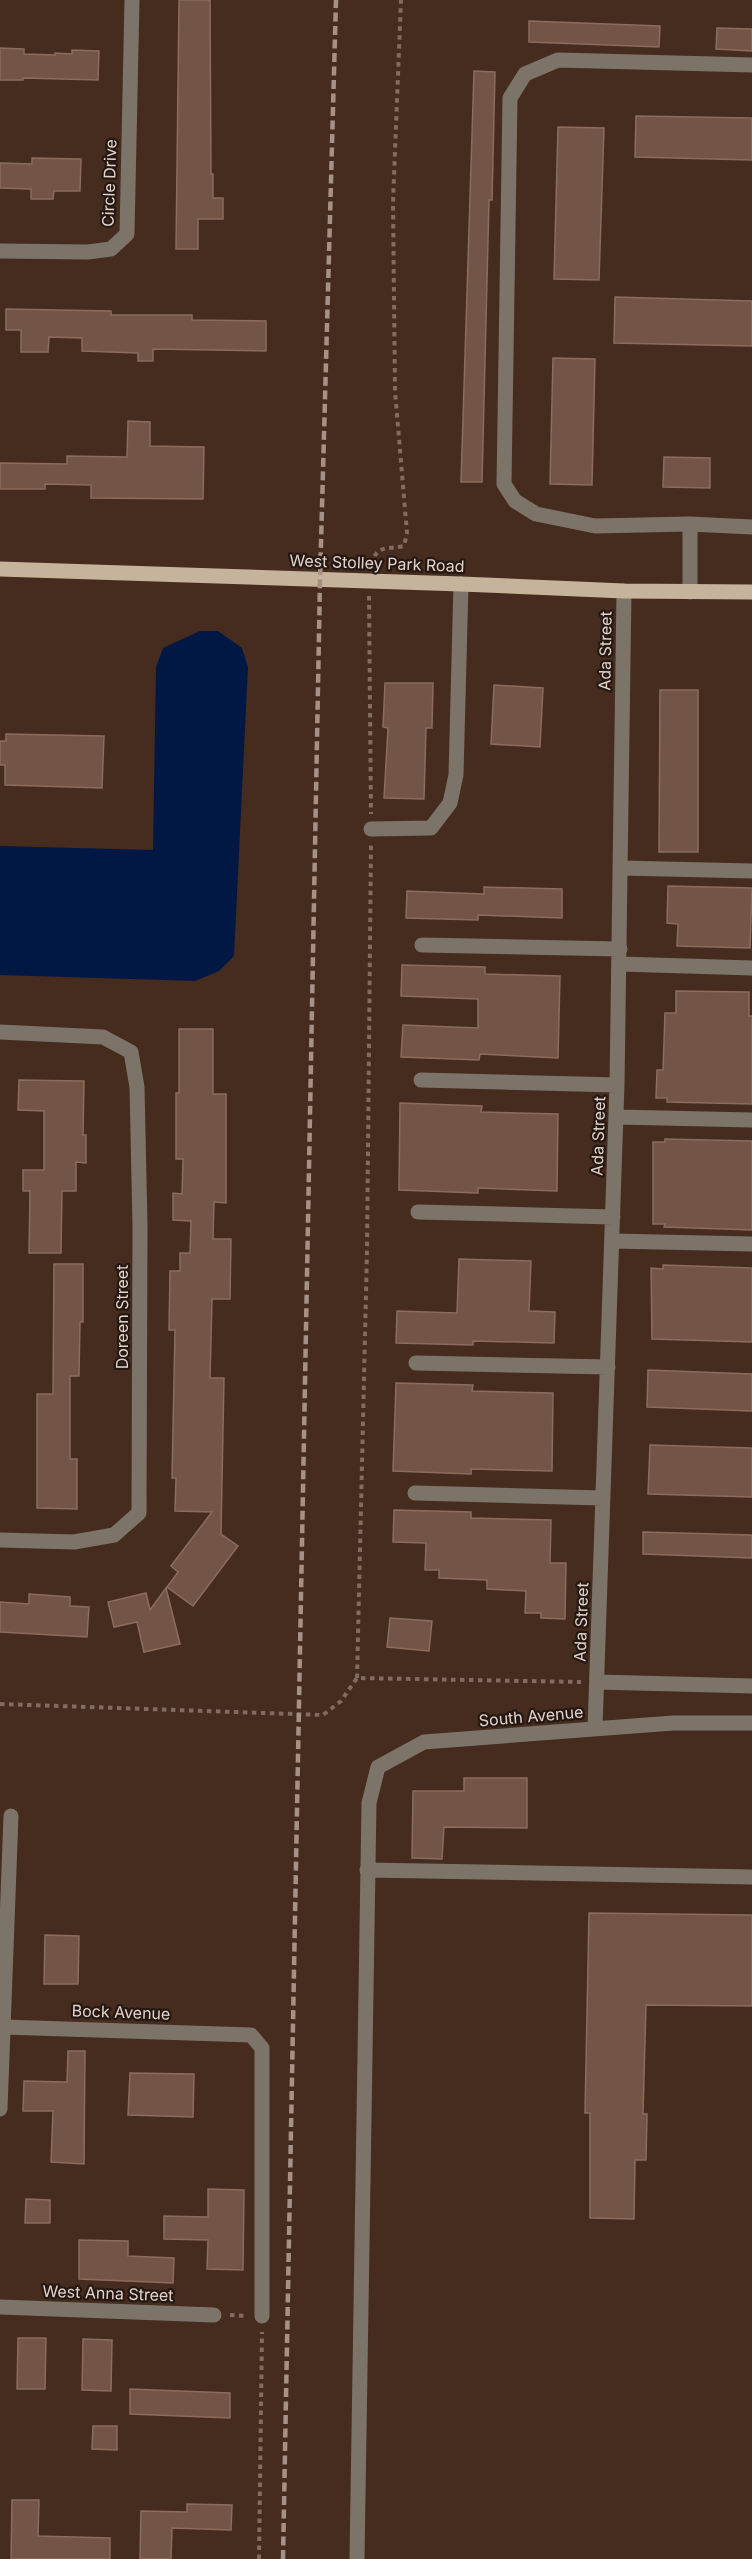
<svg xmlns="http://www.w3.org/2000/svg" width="752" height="2559" viewBox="0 0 752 2559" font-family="Inter,sans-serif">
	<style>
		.water { fill: #001843 }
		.building { fill: #735547; stroke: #8b6c5d; stroke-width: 1.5 }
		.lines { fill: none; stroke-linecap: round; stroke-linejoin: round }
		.path { stroke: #826b5f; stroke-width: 4; stroke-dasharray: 4.5 4.5; stroke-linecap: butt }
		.minor { stroke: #7c7468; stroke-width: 15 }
		.major { stroke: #c5b39b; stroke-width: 15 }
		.rail { stroke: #a69187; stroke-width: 4.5; stroke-dasharray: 9 4.5; stroke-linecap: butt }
		.labels { text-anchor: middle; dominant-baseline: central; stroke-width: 4.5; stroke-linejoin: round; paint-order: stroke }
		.street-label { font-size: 16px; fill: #e4d2ca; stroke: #241812 }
	</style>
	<rect width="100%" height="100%" fill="#462c1e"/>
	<path class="water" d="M200 631H218L242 648 248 667 234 956 219 971 195 981 0 975V846L153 850 156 667 163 648Z"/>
	<path class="building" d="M179 0H210L211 174H213V198H223V219H198V249H176Z
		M529 21 660 26 659 47 529 42Z
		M717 28 752 29V51L716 49Z
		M0 48 24 49V54L55 55V53L72 54V50L99 51 98 80 23 78V80H0Z
		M474 71 495 72 492 200H489L482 482H461Z
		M636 116 752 118V160L635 157Z
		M558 127 604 128 599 280 554 279Z
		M32 158 81 159 80 191H54L53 199H31V189L0 188V163L32 164Z
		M615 297 752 301V346L614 343Z
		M6 309 111 311V315H192V320L266 321V351L153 349V361H138V353L82 351V338L49 337 48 352H21V330H6Z
		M553 358 595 359 592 485 550 484Z
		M128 421 150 422V446L204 447 203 499 91 498V485L45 484V489H0V463L67 464V456L127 457Z
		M664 457 710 458V488L663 487Z
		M385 683H433L432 728H426L424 799 384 798 388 728 383 727Z
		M494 685 543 688 540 747 491 744Z
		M660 690H698V852H659Z
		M6 734 104 736 102 788 5 785V765H0V741H6Z
		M668 886 752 888 750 948 677 946 678 924 667 923Z
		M484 887 562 889V918L478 915V920L406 918 407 891 484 894Z
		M402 965 485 967V974L560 976 558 1058 480 1054 479 1060 401 1057 403 1025 478 1028V999L401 996Z
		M676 991 749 992V1016H752V1104L667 1102V1098H656L657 1070H663L665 1013H676Z
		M179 1029H213V1094H226V1203L214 1202 213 1239H231L230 1299H212L210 1378H224L221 1534 238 1546 193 1606 167 1587 178 1572 171 1566 212 1512 175 1511 176 1478H172L175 1330H169L170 1271H180V1253H190L191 1221 173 1220V1193L182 1194 183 1159H176V1093H179Z
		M19 1080 84 1081 83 1135H86V1163L76 1162V1191H62L61 1253H29L30 1191H23V1170H44V1111L18 1110Z
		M400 1103 482 1106 481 1112 558 1114 557 1191 478 1188V1193L399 1190Z
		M665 1139 752 1141V1230L664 1227 665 1224H653V1142H665Z
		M459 1259 531 1261 529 1311 555 1312 554 1343 473 1341V1345L396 1343 397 1311 457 1313Z
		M54 1264H83V1322H80L79 1376H70V1459H77V1509L37 1508V1394H53Z
		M663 1265 752 1268V1342L652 1339 651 1268 663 1269Z
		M648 1370 752 1374V1411L647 1407Z
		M396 1383 473 1385 472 1391 553 1393 552 1471 471 1469V1474L393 1471Z
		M650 1445 752 1448V1497L648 1494Z
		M394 1510 471 1512V1518L551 1520 550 1563H566L565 1619 541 1618V1613H525L526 1591 487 1589V1580L439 1578V1570H425L426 1543 393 1542Z
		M643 1532 752 1535V1558L643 1554Z
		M166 1588 180 1644 144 1652 137 1622 114 1627 108 1602 146 1593 150 1610Z
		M29 1594 70 1597V1606L89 1607 87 1637 0 1632V1602L29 1604Z
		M390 1618 432 1621 429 1651 387 1647Z
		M464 1778H527V1828L444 1827 442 1859 412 1858 413 1791H464Z
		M589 1913 752 1915V2006L646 2005 643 2114H647L646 2160H635L634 2219 590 2218V2113H585Z
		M45 1935 79 1936 78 1984H44Z
		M68 2051H85L84 2164 51 2162 53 2111H23L24 2081 67 2082Z
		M130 2073 194 2074 193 2117 128 2115Z
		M208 2189 244 2190 243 2270 207 2269 208 2240 164 2239V2216L208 2217Z
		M26 2199 50 2200V2223H25Z
		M79 2240 128 2241V2256L174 2258 173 2283 79 2279Z
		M18 2338H46L45 2389H17Z
		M83 2339 112 2340 111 2391 82 2390Z
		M130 2389 230 2393V2418L130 2414Z
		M93 2426H117V2450L92 2449Z
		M12 2500H39L38 2536 110 2538V2559H11Z
		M187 2504 232 2505 231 2530 172 2528 171 2559H140L141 2511 187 2512Z"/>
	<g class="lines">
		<path class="path" d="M372 565C376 544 386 550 404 546L407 533 395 391 393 202 401 0
			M369 596 371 814
			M357 1678 367 1250 371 845
			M0 1704 323 1715 341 1701 357 1678 581 1682
			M230 2315 246 2316
			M259 2559 262 2332"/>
		<path class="minor" d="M752 65 558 60 525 74 510 98 504 484 515 501 536 514 595 526 690 524 752 527
			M0 251 88 252 111 249 127 234 132 0
			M690 524V592
			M371 829 431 828 450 803 456 775 461 584
			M621 868 752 871
			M422 945 620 949
			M620 964 752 968
			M0 1032 103 1037 131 1052 137 1087 140 1226 139 1513 114 1535 74 1542 0 1540
			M421 1080 617 1085
			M616 1117 752 1120
			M418 1212 613 1217
			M612 1241 752 1244
			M416 1363 608 1367
			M415 1493 603 1498
			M597 1682 752 1686
			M595 1728 617 1085 624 591
			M367 1870 752 1877
			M3 2027 251 2035 262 2048V2316
			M0 2109 11 1816
			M0 2307 214 2315
			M357 2559 369 1803 378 1767 424 1742 673 1723H752"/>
		<path class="major" d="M0 569 461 584 624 591 752 592"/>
		<path class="rail" d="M283 2559 320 580 336 0"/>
	</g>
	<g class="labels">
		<g class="street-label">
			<text transform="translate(109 183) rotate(-88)">Circle Drive</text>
			<text transform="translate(377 563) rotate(2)">West Stolley Park Road</text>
			<text transform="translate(605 651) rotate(-89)">Ada Street</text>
			<text transform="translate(598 1136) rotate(-88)">Ada Street</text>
			<text transform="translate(122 1317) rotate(-90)">Doreen Street</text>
			<text transform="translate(581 1622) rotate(-88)">Ada Street</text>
			<text transform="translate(531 1716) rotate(-5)">South Avenue</text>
			<text transform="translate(121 2012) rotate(2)">Bock Avenue</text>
			<text transform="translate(108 2293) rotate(2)">West Anna Street</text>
		</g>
	</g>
</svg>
